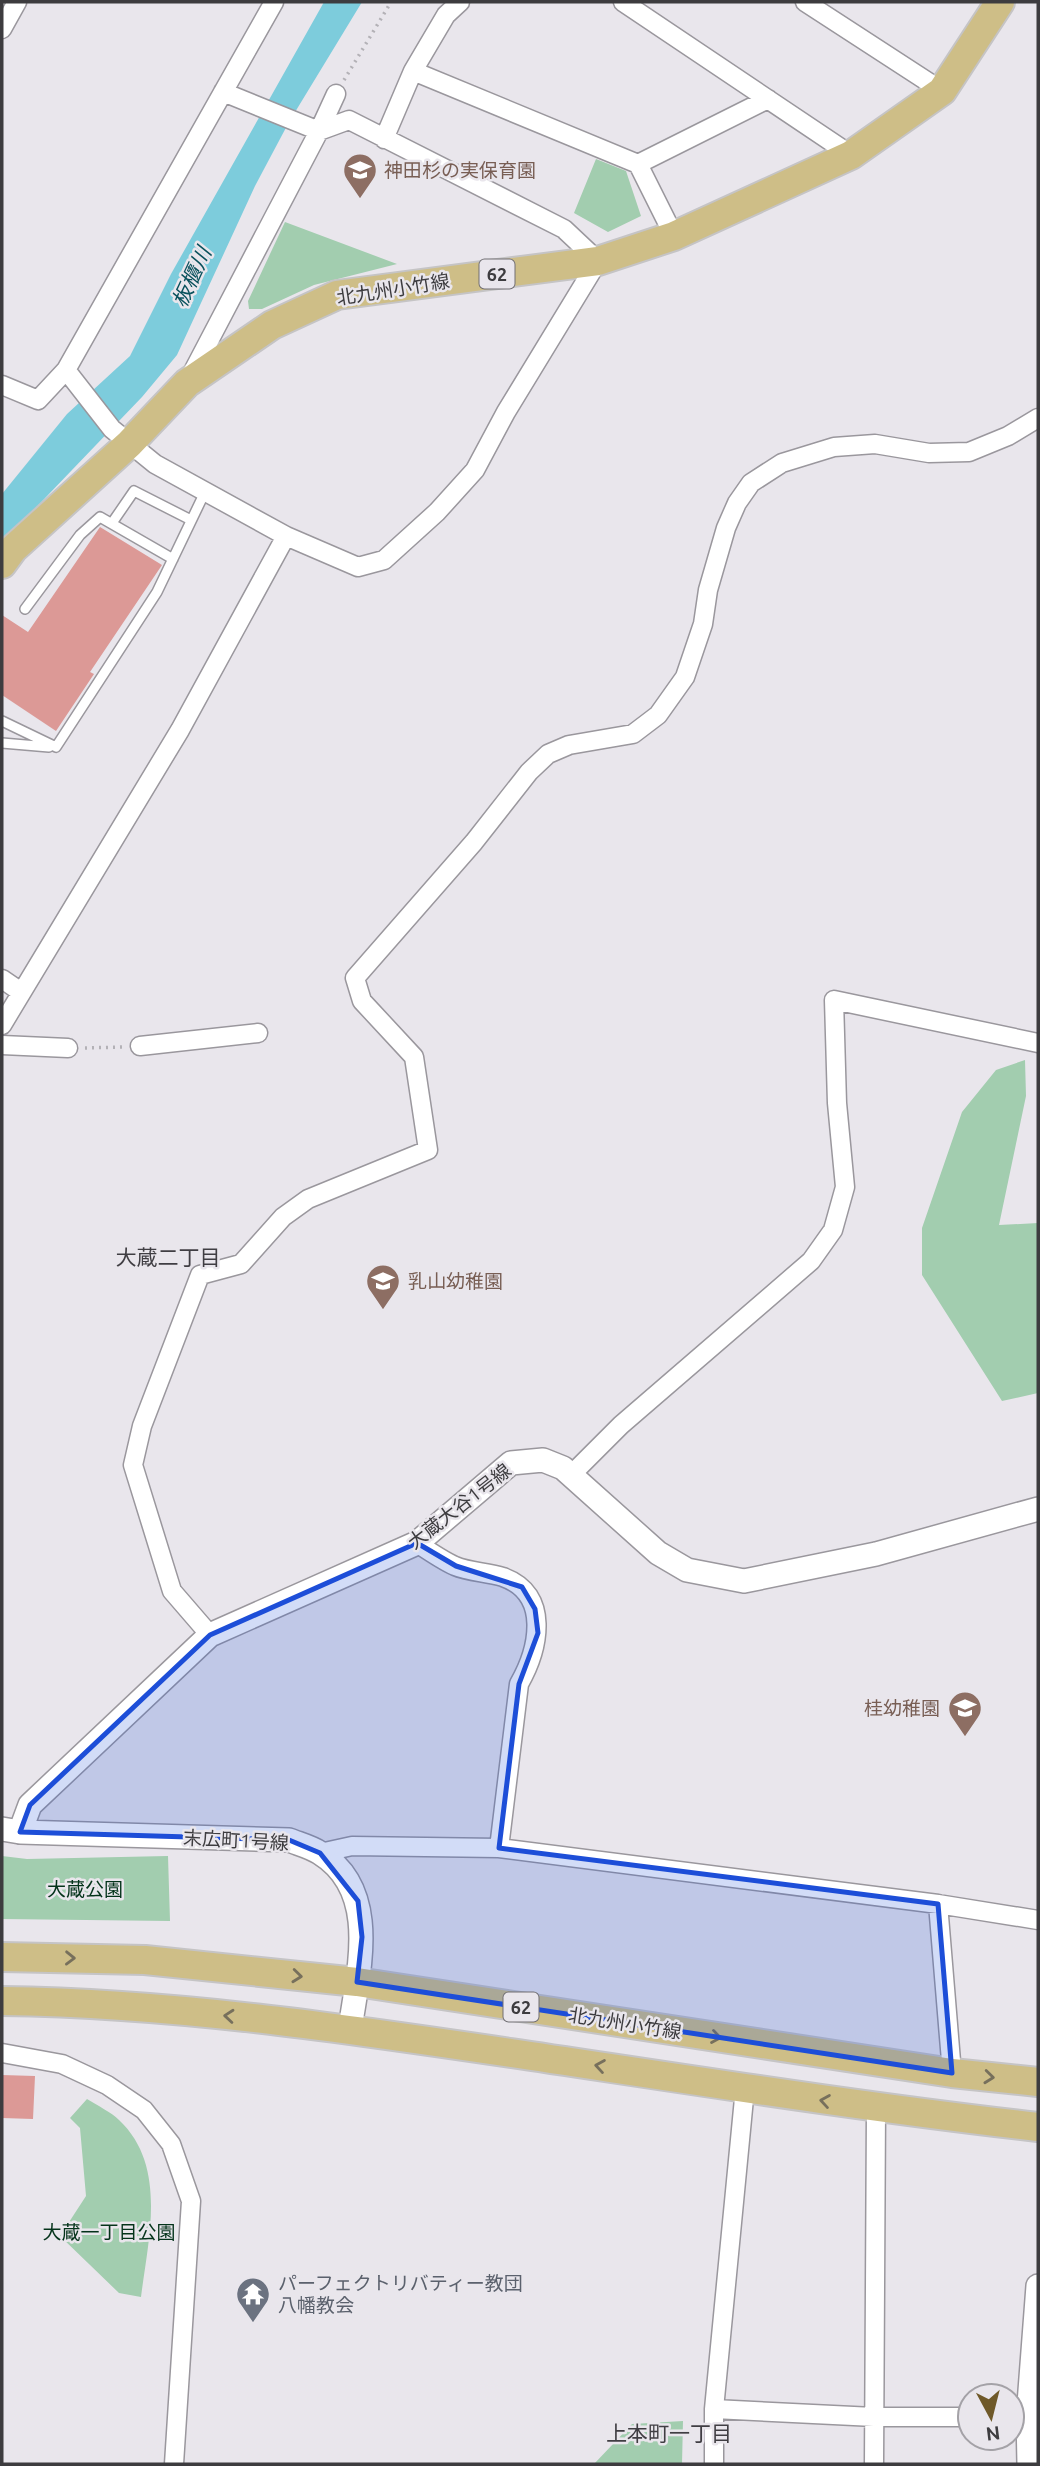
<svg xmlns="http://www.w3.org/2000/svg" width="1040" height="2466" viewBox="0 0 1040 2466" font-family="Ubuntu,'Noto Sans JP',sans-serif">
	<style>
		.green { fill: #a2cdaf }
		.water { fill: #7dccdc }
		.building { fill: #dc9996 }
		.lines { fill: none; stroke-linecap: round; stroke-linejoin: round }
		.service-casing { stroke: #9a979d; stroke-width: 12 }
		.minor-casing { stroke: #9a979d; stroke-width: 21 }
		.tertiary-casing { stroke: #9a979d; stroke-width: 26 }
		.primary-casing { stroke: #c5c4c5; stroke-width: 32 }
		.path { stroke: #b3b1b6; stroke-width: 3.5; stroke-dasharray: 2 5; stroke-linecap: butt }
		.service { stroke: #fff; stroke-width: 9 }
		.minor { stroke: #fff; stroke-width: 18 }
		.tertiary { stroke: #fff; stroke-width: 23 }
		.primary { stroke: #cebe87; stroke-width: 28 }
		.oneway { stroke: #77705c }
		.marked { fill: #1d4ed8; fill-opacity: 0.2; stroke: #1d4ed8; stroke-width: 5; stroke-linejoin: round }
		.labels { text-anchor: middle; dominant-baseline: central; stroke-width: 5; stroke-linejoin: round; paint-order: stroke }
		.shield { fill: #e9e6ec; stroke: #716f73; stroke-width: 2 }
		.shield-label { font-size: 18px; font-weight: bold; fill: #3d3c3f }
		.education-label { font-size: 19px; fill: #785e54; stroke: #e9e6ec; text-anchor: start }
		.street-label { font-size: 19px; fill: #3d3c3f; stroke: #e9e6ec }
		.park-label { font-size: 19px; fill: #04331a; stroke: #e9e6ec }
		.worship-label { font-size: 19px; fill: #5b616d; stroke: #e9e6ec; text-anchor: start }
		.water-label { font-size: 21px; font-style: italic; fill: #0a525d; stroke: #e9e6ec }
		.neighbourhood-label { font-size: 21px; fill: #403e43; stroke: #e9e6ec }
	</style>
	<rect width="100%" height="100%" fill="#e9e6ec"/>
	<path class="green" d="M596 159 626 171 641 216 608 232 574 213Z
		M285 222 397 264 314 285 262 309H249L248 301Z
		M1025 1060 1026 1096 999 1225 1038 1223V1393L1002 1401 922 1275V1228L962 1112 996 1070Z
		M2 1856 27 1859 168 1856 170 1921 2 1919Z
		M87 2099C98 2106 111 2112 119 2120 168 2166 148 2240 141 2297L119 2293 60 2236 86 2196 80 2128 70 2118Z
		M683 2421 682 2464H594L632 2424Z"/>
	<path class="water" d="M324 2H362L289 122 255 186 177 355 142 397 2 543V494L67 414 130 356 171 274Z"/>
	<path class="building" d="M100 527 162 565 90 672 94 674 56 731 2 695V615L28 632Z
		M2 2075 35 2076 33 2119 2 2118Z"/>
	<g class="lines">
		<g class="service-casing">
			<path id="service" d="M112 523 134 491 191 520
				M25 609 80 535 100 517 173 559
				M2 721 56 747 157 592 205 492
				M2 743 49 747"/>
		</g>
		<g class="minor-casing">
			<path id="minor" d="M460 2 446 15 413 71 638 164 674 236
				M623 2 851 155
				M805 2 942 91
				M2 29 17 2
				M223 92 319 131 336 94
				M384 139 413 71
				M638 164 768 99
				M189 379 319 131 349 120 564 229 598 261 506 412 475 470 437 512 384 560 358 567 286 536
				M2 385 38 400 66 370 274 2
				M2 979 21 992
				M2 1025 180 730 286 536 155 464 112 429 66 370
				M2 1045 68 1048
				M140 1046 258 1033
				M571 1475 621 1425 811 1261 833 1230 845 1187 837 1103 834 1000 1038 1043
				M417 1543C429 1551 442 1560 455 1566 469 1572 487 1572 503 1577 551 1594 539 1649 519 1684L499 1848
				M210 1635 172 1591 133 1465 142 1426 200 1275 241 1264 283 1217 308 1199 428 1150 414 1057 362 1001 355 978 474 842 529 772 548 754 569 745 633 734 658 715 685 677 703 624 708 590 726 528 737 503 751 483 782 463 834 447 875 444 929 453 969 452 1008 436 1038 418
				M320 1853 352 1846 499 1848 938 1904 1038 1920
				M938 1904 952 2073
				M2 2053 62 2064 107 2085 144 2110 171 2144 191 2201 174 2464
				M714 2409 874 2417H970
				M714 2464V2409L745 2088
				M874 2464 876 2109"/>
		</g>
		<g class="tertiary-casing">
			<path id="tertiary" d="M2 1829 20 1832 289 1840C299 1844 311 1847 320 1853 381 1891 358 1971 350 2029
				M20 1832 30 1805 210 1635 417 1543 511 1463 543 1460 563 1468 658 1553 687 1570 744 1581 876 1554 1038 1509
				M1029 2464 1028 2417 1038 2286"/>
		</g>
		<g class="primary-casing">
			<path id="primary" d="M2 564 13 549 129 444 187 383 272 325 337 295 598 261 674 236 851 155 942 91 1000 2
				M2 1957 145 1960 357 1982 952 2073 1038 2082
				M2 2001C173 2003 342 2028 511 2053 686 2079 862 2107 1038 2127"/>
		</g>
		<path class="path" d="M344 80 391 2
			M85 1048 122 1047"/>
		<use href="#service" class="service"/>
		<use href="#minor" class="minor"/>
		<use href="#tertiary" class="tertiary"/>
		<use href="#primary" class="primary"/>
	</g>
	<defs><path id="oneway-chevron" d="M-2-3.5L2.5 0L-2 3.5" fill="none" stroke-width="1.6" stroke-linecap="round" stroke-linejoin="round" transform="scale(1.75)"/></defs>
	<g class="oneway">
		<use href="#oneway-chevron" transform="translate(70 1958) rotate(1)"/>
		<use href="#oneway-chevron" transform="translate(297 1976) rotate(6)"/>
		<use href="#oneway-chevron" transform="translate(229 2016) rotate(-175)"/>
		<use href="#oneway-chevron" transform="translate(716 2037) rotate(9)"/>
		<use href="#oneway-chevron" transform="translate(600 2066) rotate(-171)"/>
		<use href="#oneway-chevron" transform="translate(989 2077) rotate(6)"/>
		<use href="#oneway-chevron" transform="translate(825 2101) rotate(-171)"/>
	</g>
	<path class="marked" d="M417 1543 456 1566 522 1587 535 1609 538 1633 519 1684 499 1848 938 1904 952 2073 357 1982 362 1937 358 1901 320 1853 289 1840 20 1832 30 1805 210 1635Z"/>
	<defs>
		<g id="school-pin" transform="scale(1.75)"><path d="M0 17L-7.5 6A9.5 9.5 0 1 1 7.5 6Z" fill="#8d6e63" stroke="#e9e6ec"/><path d="M0-5L7-2L0 1L-7-2ZM-4 1L0 2.5L4 1V4Q0 6-4 4Z" fill="#fff"/></g>
		<g id="temple-pin" transform="scale(1.75)"><path d="M0 17L-7.5 6A9.5 9.5 0 1 1 7.5 6Z" fill="#6b7280" stroke="#e9e6ec"/><path d="M0-6L5-2H3V0L6.5 2.5H4V6H1.5V3h-3V6H-4V2.5H-6.5L-3 0V-2H-5Z" fill="#fff"/></g>
	</defs>
	<g fill-rule="evenodd">
		<use href="#school-pin" x="360" y="170"/>
		<use href="#school-pin" x="383" y="1281"/>
		<use href="#school-pin" x="965" y="1708"/>
		<use href="#temple-pin" x="253" y="2294"/>
	</g>
	<g class="labels">
		<g class="shield">
			<rect x="479.5" y="259.5" width="35" height="29" rx="5"/>
			<rect x="503.5" y="1992.5" width="35" height="29" rx="5"/>
		</g>
		<g class="shield-label">
			<text x="497" y="274">62</text>
			<text x="521" y="2007">62</text>
		</g>
		<g class="education-label">
			<text x="384" y="170">神田杉の実保育園</text>
			<text x="408" y="1281">乳山幼稚園</text>
			<text x="940" y="1708" text-anchor="end">桂幼稚園</text>
		</g>
		<g class="street-label">
			<text transform="translate(393 289) rotate(-9)">北九州小竹線</text>
			<text transform="translate(459 1506) rotate(-38)">大蔵大谷1号線</text>
			<text transform="translate(236 1840) rotate(3)">末広町1号線</text>
			<text transform="translate(625 2023) rotate(9)">北九州小竹線</text>
		</g>
		<g class="park-label">
			<text x="85" y="1889">大蔵公園</text>
			<text x="109" y="2232">大蔵一丁目公園</text>
		</g>
		<g class="worship-label">
			<text x="278" y="2283">パーフェクトリバティー教団<tspan x="278" dy="22">八幡教会</tspan></text>
		</g>
		<g class="water-label">
			<text transform="translate(191 277) rotate(-65)">板櫃川</text>
		</g>
		<g class="neighbourhood-label">
			<text x="168" y="1257">大蔵二丁目</text>
			<text x="669" y="2433">上本町一丁目</text>
		</g>
	</g>
	<rect width="1040" height="2466" fill="none" stroke="#3d3c3f" stroke-width="7"/>
	<g transform="translate(991 2417) rotate(173)"><circle r="33" fill="#e9e6ec" stroke="#a4a2a7" stroke-width="2"/>
	<path d="M0-5L12 26L0 18L-12 26Z" fill="#6f5929"/>
	<text y="-10" font-size="19" font-weight="bold" text-anchor="middle" fill="#3d3c3f">N</text>
	</g>
</svg>
